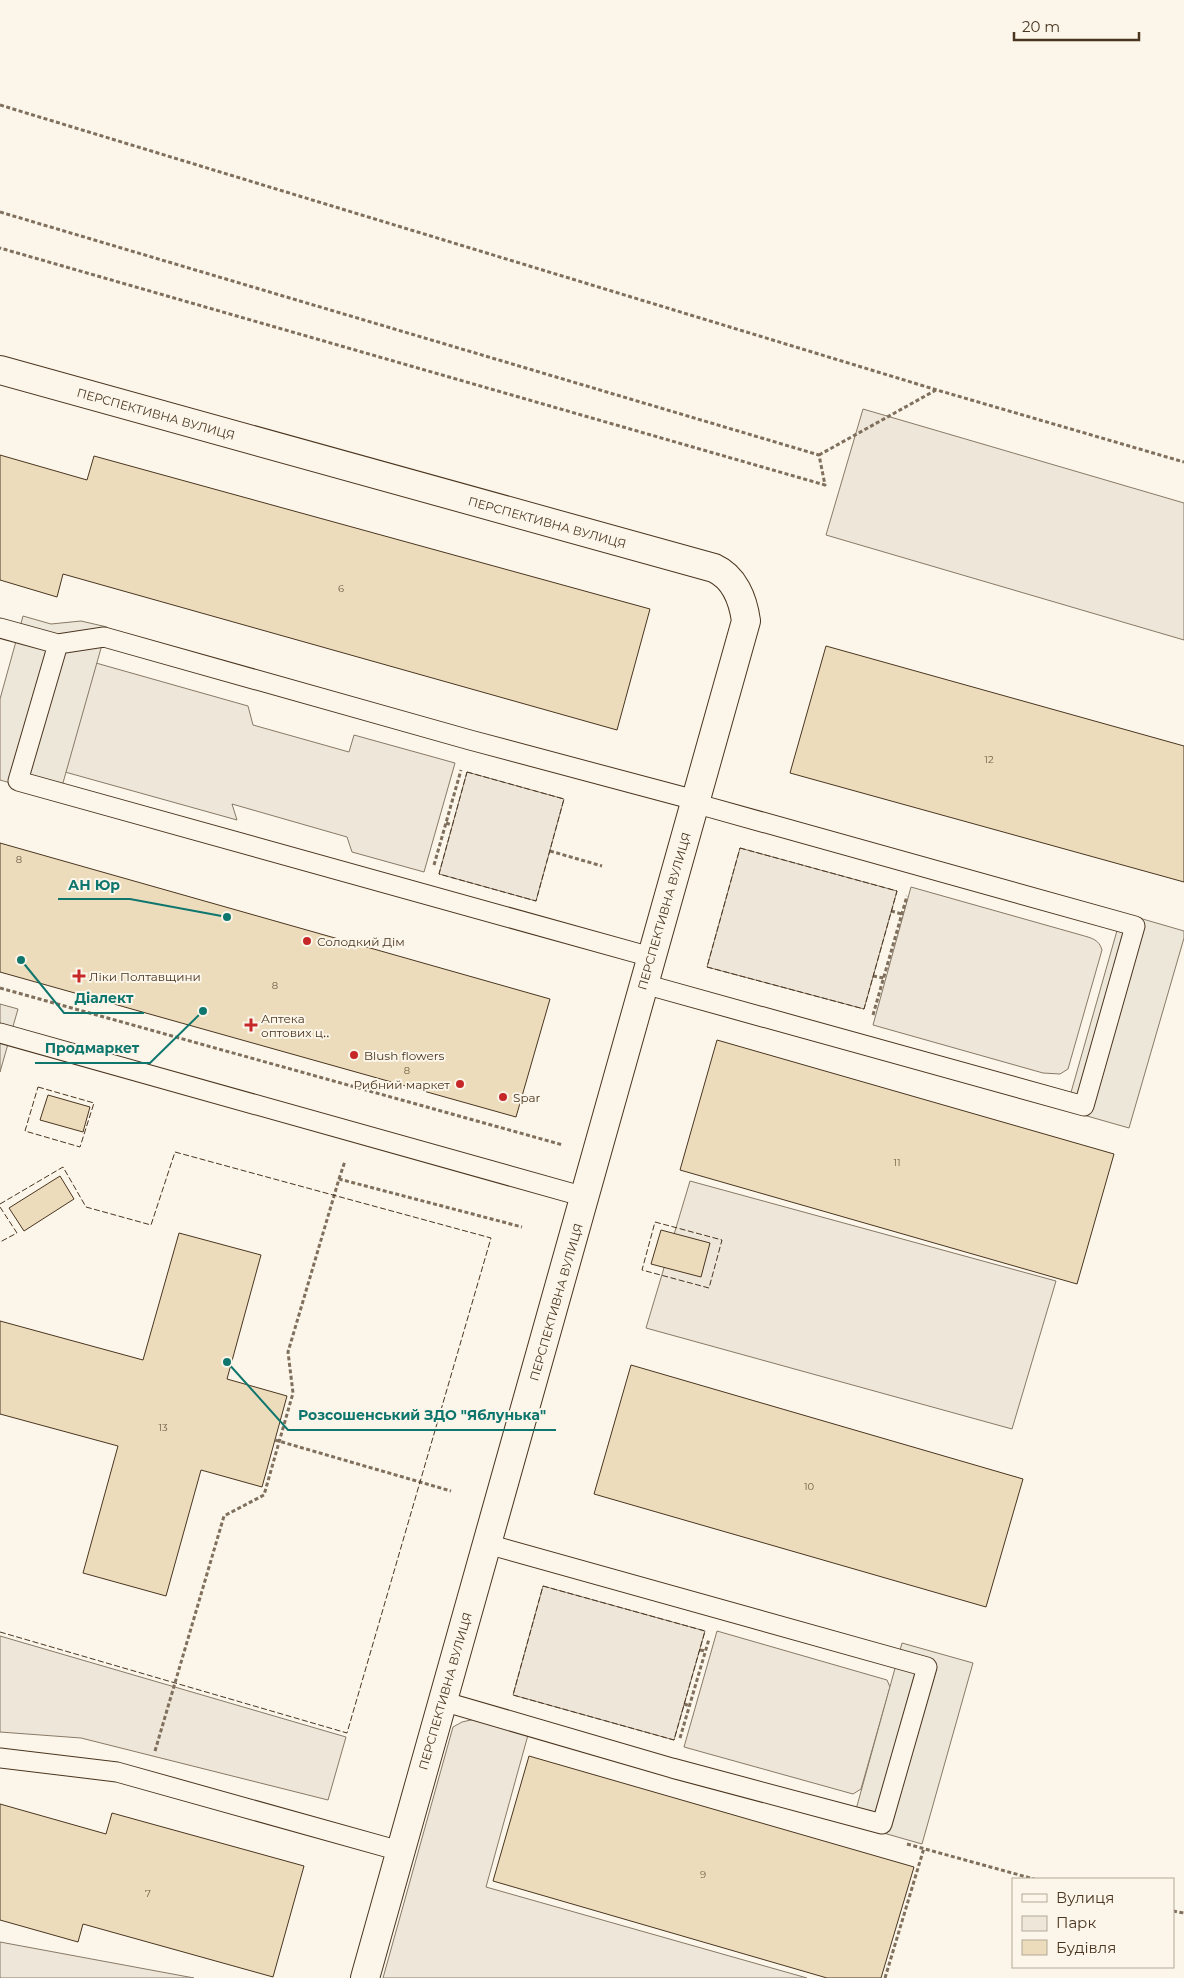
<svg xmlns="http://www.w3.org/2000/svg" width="1184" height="1978" viewBox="0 0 1184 1978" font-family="Montserrat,sans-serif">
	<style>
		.green { fill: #ede6d9; stroke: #887966 }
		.parking { fill: #ede7d9; stroke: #887966 }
		.building { fill: #ecdcbc; stroke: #4a3520 }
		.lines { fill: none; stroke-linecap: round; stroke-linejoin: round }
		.service-casing { stroke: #4a3520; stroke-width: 21 }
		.minor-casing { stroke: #4a3520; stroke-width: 30 }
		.path { stroke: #7f6f5c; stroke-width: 3; stroke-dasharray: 4 2.5; stroke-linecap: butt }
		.service { stroke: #fbf6e9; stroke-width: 19 }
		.minor { stroke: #fbf6e9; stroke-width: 28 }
		.fence { stroke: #4a3520; stroke-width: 1; stroke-dasharray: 6 2.5; stroke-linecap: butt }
		.poi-dot { fill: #c62828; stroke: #fbf6e9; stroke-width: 2 }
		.labels { text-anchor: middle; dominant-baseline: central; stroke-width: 4; stroke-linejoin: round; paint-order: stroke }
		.number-label { font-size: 10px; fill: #725f47 }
		.street-label { font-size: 12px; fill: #4a3520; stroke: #fbf6e9 }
		.poi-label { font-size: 12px; fill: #4a3520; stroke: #fbf6e9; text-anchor: start }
		.leader { fill: none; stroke: #0f766e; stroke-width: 2 }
		.callout-dot { fill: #0f766e; stroke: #fbf6e9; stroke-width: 2 }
		.callout-label { font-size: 14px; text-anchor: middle; font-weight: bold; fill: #0f766e; stroke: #fbf6e9; stroke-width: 4; stroke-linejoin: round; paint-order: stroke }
	</style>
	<rect width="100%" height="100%" fill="#fbf6e9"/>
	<path class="green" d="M863 409 1184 503V640L826 535Z
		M96 663 248 706 253 725 349 752 354 735 455 763 424 872 352 852 347 837 232 804 237 820 65 772Z
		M467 772 564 799 536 901 439 874Z
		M740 848 897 891 864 1009 707 967Z
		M911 887 1081 935C1091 938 1099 939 1102 950L1068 1069 1060 1074 1043 1073 873 1025Z
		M690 1181 1056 1281 1012 1429 646 1328Z
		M543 1586 705 1631 674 1740 513 1695Z
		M717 1631 887 1680 890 1687 861 1789 853 1794 684 1747Z
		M0 1636 346 1737 328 1800 81 1738 0 1732Z
		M475 1719 528 1735 486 1887 807 1978H383L453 1727 462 1722Z
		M0 1942 194 1978H0Z"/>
	<path class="parking" d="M23 616 51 624 81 621 107 627 59 797 0 780V699Z
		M1122 913 1184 931V938L1129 1128 1066 1110Z
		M0 1004 18 1009 0 1072Z
		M902 1643 973 1663 922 1844 852 1824Z"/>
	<path class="building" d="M0 455 87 480 94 456 650 609 617 730 63 574 57 597 0 580Z
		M826 646 1184 746V882L790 773Z
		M0 843 550 999 516 1117 0 972Z
		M717 1040 1114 1154 1077 1284 680 1170Z
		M48 1095 90 1107 83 1132 40 1120Z
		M60 1176 74 1199 24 1231 9 1208Z
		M661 1230 710 1243 701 1277 651 1264Z
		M179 1233 261 1255 227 1379 287 1396 262 1487 201 1470 166 1596 83 1573 118 1446 0 1414V1321L143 1360Z
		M631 1365 1023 1479 986 1607 594 1494Z
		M529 1756 914 1867 881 1978H827L493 1881Z
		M0 1804 106 1834 112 1813 304 1866 273 1977 83 1924 78 1942 0 1920Z"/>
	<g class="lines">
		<g class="service-casing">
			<path id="service" d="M0 628 58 644 104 637 470 740 695 800
				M58 644 18 781 651 957
				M644 984 1084 1106 1135 926 694 803
				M0 1033 585 1197
				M442 1701 672 1768 882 1824 927 1667 487 1544
				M0 1758 117 1772 400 1851"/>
		</g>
		<g class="minor-casing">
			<g id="minor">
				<path id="s1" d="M0 370 714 568C734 577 743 599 746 621L365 1978"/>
			</g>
		</g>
		<path class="path" d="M0 105 937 390 1184 462
			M0 212 819 455 825 485 0 248
			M819 455 936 390
			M446 823 452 825
			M550 851 602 866
			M434 865 461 770
			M891 911 902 914
			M873 976 884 978
			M0 988 563 1145
			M873 1015 907 896
			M339 1179 345 1161
			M275 1440 451 1491
			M700 1650 705 1651
			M684 1704 690 1706
			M680 1738 709 1639
			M155 1751 224 1516 264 1495 293 1393 288 1352 339 1179 522 1227
			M907 1844 1034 1879
			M1173 1911 1184 1913
			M885 1978 924 1848"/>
		<use href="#service" class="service"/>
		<use href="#minor" class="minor"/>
		<path class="fence" d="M467 772 564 799 536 901 439 874Z
			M740 848 897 891 864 1009 707 967Z
			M38 1087 94 1103 80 1147 25 1131Z
			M0 1204 63 1167 86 1207 151 1225 175 1152 491 1238 347 1733 0 1632
			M0 1207 17 1233 0 1242
			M655 1222 722 1240 709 1288 642 1270Z
			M543 1586 705 1631 674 1740 513 1695Z"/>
	</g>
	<g class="poi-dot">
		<circle cx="307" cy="941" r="5"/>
		<path d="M76.5 968.5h5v5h5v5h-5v5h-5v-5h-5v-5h5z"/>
		<path d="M248.5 1017.5h5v5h5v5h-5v5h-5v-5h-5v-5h5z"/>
		<circle cx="354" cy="1055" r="5"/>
		<circle cx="460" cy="1084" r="5"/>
		<circle cx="503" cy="1097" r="5"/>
	</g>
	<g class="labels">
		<g class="number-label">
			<text x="341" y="588">6</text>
			<text x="989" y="759">12</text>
			<text x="19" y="859">8</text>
			<text x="275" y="985">8</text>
			<text x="407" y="1070">8</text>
			<text x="897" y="1162">11</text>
			<text x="163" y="1427">13</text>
			<text x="809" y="1486">10</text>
			<text x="703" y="1874">9</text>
			<text x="148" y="1893">7</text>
		</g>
		<g class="street-label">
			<text stroke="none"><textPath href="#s1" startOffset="162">ПЕРСПЕКТИВНА ВУЛИЦЯ</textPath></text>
			<text stroke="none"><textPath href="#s1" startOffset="568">ПЕРСПЕКТИВНА ВУЛИЦЯ</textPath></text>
			<text transform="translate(664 911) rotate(-74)">ПЕРСПЕКТИВНА ВУЛИЦЯ</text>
			<text transform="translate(556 1302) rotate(-74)">ПЕРСПЕКТИВНА ВУЛИЦЯ</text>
			<text transform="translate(445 1691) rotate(-74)">ПЕРСПЕКТИВНА ВУЛИЦЯ</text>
		</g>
		<g class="poi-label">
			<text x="317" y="941">Солодкий Дім</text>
			<text x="89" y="976">Ліки Полтавщини</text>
			<text x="261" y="1018">Аптека<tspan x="261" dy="14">оптових ц‥</tspan></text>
			<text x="364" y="1055">Blush flowers</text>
			<text x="450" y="1084" text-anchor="end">Рибний маркет</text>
			<text x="513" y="1097">Spar</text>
		</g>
	</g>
	<path class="leader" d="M227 917L130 899H58M21 960L64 1013H144M203 1011L150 1063H35M227 1362L288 1430H556"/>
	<g class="callout-dot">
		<circle cx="227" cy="917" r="5"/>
		<circle cx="21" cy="960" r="5"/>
		<circle cx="203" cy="1011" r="5"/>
		<circle cx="227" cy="1362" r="5"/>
	</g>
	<g class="callout-label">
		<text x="94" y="890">АН Юр</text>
		<text x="104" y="1003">Діалект</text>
		<text x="92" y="1053">Продмаркет</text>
		<text x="422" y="1420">Розсошенський ЗДО "Яблунька"</text>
	</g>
	<rect x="1012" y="1878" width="162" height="90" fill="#fbf6e9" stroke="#b4a999"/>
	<rect x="1022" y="1894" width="25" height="8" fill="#fbf6e9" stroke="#b4a999"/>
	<text x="1056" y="1903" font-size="15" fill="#4a3520">Вулиця</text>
	<rect x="1022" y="1916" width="25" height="15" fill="#ede6d9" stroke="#b4a999"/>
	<text x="1056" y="1928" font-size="15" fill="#4a3520">Парк</text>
	<rect x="1022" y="1940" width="25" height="15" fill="#ecdcbc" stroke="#b4a999"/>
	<text x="1056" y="1953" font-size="15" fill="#4a3520">Будівля</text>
	<path d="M1014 32v8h125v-8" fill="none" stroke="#4a3520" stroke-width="2.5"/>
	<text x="1022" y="32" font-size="15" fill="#4a3520" stroke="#fbf6e9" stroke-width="4" paint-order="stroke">20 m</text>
</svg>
